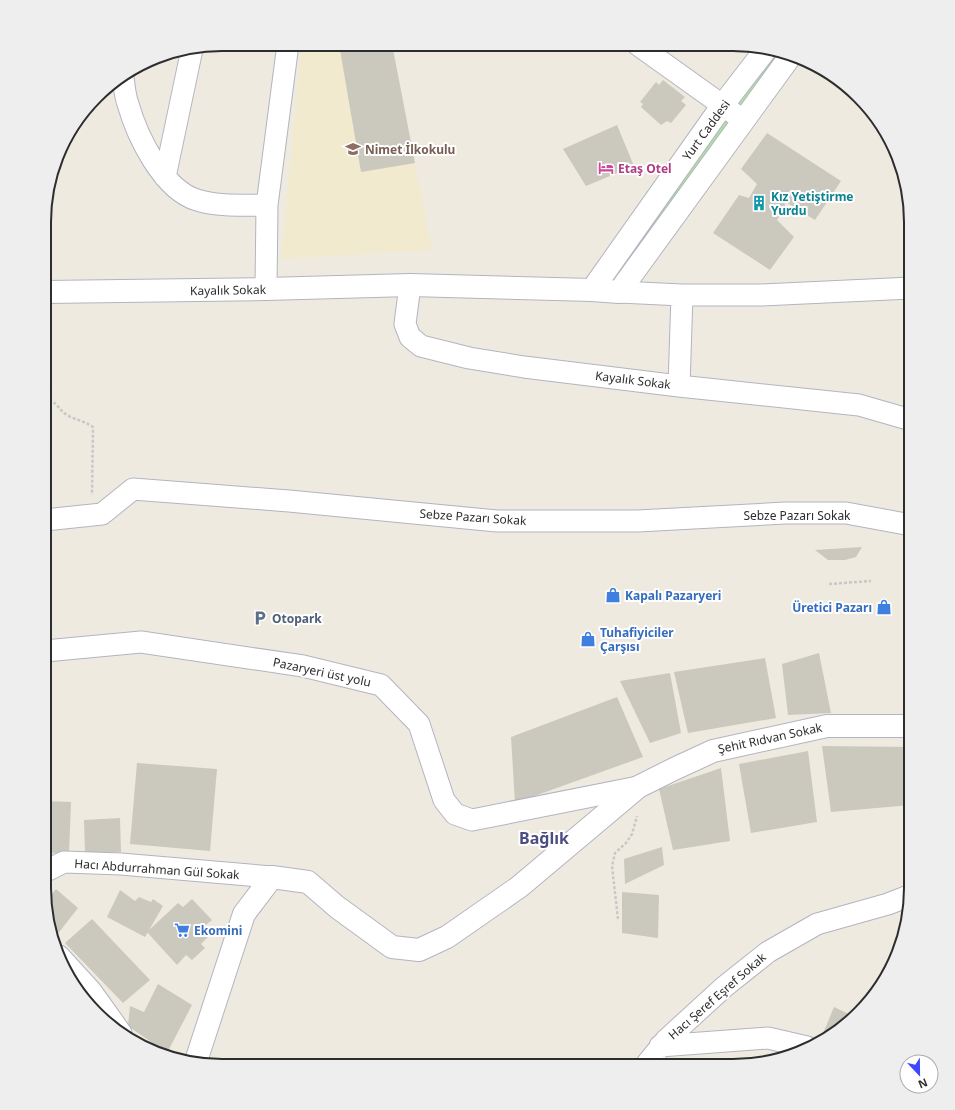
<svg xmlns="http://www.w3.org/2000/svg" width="955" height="1110" viewBox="0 0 955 1110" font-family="'Noto Sans',sans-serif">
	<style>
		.education { fill: #f1eacf }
		.green { fill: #abe79b }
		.building { fill: #cbc8be }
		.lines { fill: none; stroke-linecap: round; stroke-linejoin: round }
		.street-casing { stroke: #b3b4c1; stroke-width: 23 }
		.secondary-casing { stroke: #b3b4c1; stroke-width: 24 }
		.path { stroke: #c8c8c8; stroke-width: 2.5; stroke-dasharray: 3 2; stroke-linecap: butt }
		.street { stroke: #fff; stroke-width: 21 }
		.secondary { stroke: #fff; stroke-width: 22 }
		.labels { text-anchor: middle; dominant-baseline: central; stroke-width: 4; stroke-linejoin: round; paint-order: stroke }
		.street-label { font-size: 12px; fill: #2d2d2d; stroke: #fff }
		.education-label { font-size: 12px; font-weight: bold; fill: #785e54; stroke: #fff; text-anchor: start }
		.hotel-label { font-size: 12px; font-weight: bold; fill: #b23c85; stroke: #fff; text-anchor: start }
		.culture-label { font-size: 12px; font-weight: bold; fill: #0d838f; stroke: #fff; text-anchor: start }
		.shop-label { font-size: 12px; font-weight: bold; fill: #366cbe; stroke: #fff; text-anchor: start }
		.service-label { font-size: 12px; font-weight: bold; fill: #4e5e75; stroke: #fff; text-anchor: start }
		.district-label { font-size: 16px; font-weight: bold; fill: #4b4d81; stroke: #fff }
		.rim { fill: none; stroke: #2d2d2d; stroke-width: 2 }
	</style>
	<rect width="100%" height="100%" fill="#efeae0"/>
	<path class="education" d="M302 44H392L432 250 281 259Z"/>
	<path class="green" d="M772 51 779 54 633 256 629 253Z"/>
	<path class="building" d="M339 44H392L415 163 361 172Z
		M663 80 685 97 681 101 686 105 671 123 667 121 661 125 641 107 643 104 640 102 656 82 659 85Z
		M617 125 634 166 586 186 563 149Z
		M767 133 841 181 815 220 784 201 785 205 784 208 777 220 794 237 770 270 713 233 739 195 749 198 757 184 741 169Z
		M862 547 856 557 845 560H828L815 550Z
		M819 653 831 713 788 715 782 664Z
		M765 658 776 718 688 733 674 672Z
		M670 673 681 733 650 743 620 681Z
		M617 697 643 757 515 803 511 737Z
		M822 746 911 747V805L831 812Z
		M808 751 817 822 751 833 739 764Z
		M137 763 217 769 210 851 130 844Z
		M721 768 730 841 673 850 659 789Z
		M44 801 71 802 69 854 44 853Z
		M120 818 121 852 85 853 84 820Z
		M662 847 664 865 625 884 624 859Z
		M56 889 78 908 53 940 50 935 46 901Z
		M120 890 135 901 139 897 151 902 153 899 163 906 145 937 107 917Z
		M622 892 659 895 658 938 622 933Z
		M192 899 212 920 202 928 209 936 201 944 205 948 192 960 186 955 177 965 147 932 178 903 183 907Z
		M92 919 150 980 123 1003 65 943Z
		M158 984 192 1005 167 1053 128 1026 130 1006 144 1012Z
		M834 1007 851 1015 822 1042 819 1043Z"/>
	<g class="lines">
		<g class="street-casing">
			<path id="street" d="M638 45 743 120
				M123 77C124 86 125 96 128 104 137 136 163 190 197 200 219 207 245 205 267 205
				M165 177 192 49
				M410 285 405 324 410 337 421 346 469 358 524 367 679 386 859 405 911 420
				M266 289 267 205 288 44
				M619 292 682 295H761L911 288
				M679 386 682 295
				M45 520 102 514 133 489 289 501 497 521H638L785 513H846L911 525
				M45 651 141 642 303 666 381 685 419 724 444 800 455 814 472 820 638 787
				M44 872 64 862 121 864 272 877
				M59 956 91 991 121 1033
				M660 1046 768 1038 807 1047
				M645 1066 666 1040 724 987 768 952 817 924 888 904 911 895"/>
		</g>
		<g class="secondary-casing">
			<path id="secondary" d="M592 290 722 106 766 49
				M45 292 266 289 410 285 592 290 619 292 789 58
				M196 1061 244 914 272 877 308 882 337 907 392 947 419 950 447 937 519 887 638 787 674 769 713 751 827 726H911"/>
		</g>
		<path class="path" d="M45 397C57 402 58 409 67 415 75 420 85 421 93 427L92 495
			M829 584 871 581
			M618 919 612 866 615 853 626 843 632 834 637 816"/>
		<use href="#street" class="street"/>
		<use href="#secondary" class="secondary"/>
	</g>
	<defs>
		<g id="school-bare" transform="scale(1.2)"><path d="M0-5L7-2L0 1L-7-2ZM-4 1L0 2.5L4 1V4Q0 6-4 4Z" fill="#8d6e63" stroke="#fff" stroke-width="2.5" paint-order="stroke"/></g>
		<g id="hotel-bare" transform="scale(1.2)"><path d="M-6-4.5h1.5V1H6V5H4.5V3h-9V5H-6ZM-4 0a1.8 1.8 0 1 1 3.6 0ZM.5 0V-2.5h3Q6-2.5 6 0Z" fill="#d1479c" stroke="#fff" stroke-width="2.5" paint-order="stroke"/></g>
		<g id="building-bare" transform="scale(1.2)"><path d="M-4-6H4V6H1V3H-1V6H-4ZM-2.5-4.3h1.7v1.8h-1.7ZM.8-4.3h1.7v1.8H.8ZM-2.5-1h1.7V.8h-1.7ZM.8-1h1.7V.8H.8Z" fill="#0f9aa8" stroke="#fff" stroke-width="2.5" paint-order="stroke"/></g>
		<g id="shop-bare" transform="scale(1.2)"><path d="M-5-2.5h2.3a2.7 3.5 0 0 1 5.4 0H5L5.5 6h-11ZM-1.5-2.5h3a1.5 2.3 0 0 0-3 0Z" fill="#3f7fe0" stroke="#fff" stroke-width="2.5" paint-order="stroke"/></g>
		<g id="parking-bare" transform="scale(1.2)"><path d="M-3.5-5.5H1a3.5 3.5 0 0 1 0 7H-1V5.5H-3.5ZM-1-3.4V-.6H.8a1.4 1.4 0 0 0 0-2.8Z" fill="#5c6f8a" stroke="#fff" stroke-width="2.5" paint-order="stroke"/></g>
		<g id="supermarket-bare" transform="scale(1.2)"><path d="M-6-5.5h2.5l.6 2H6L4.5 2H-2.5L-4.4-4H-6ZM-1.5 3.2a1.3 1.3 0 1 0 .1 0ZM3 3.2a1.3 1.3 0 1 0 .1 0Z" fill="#3f7fe0" stroke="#fff" stroke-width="2.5" paint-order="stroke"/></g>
	</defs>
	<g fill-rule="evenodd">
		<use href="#school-bare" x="353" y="149"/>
		<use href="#hotel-bare" x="606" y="168"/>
		<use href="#building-bare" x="759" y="203"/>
		<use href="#shop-bare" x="613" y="595"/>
		<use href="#shop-bare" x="884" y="607"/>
		<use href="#parking-bare" x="260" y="618"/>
		<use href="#shop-bare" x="588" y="639"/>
		<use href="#supermarket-bare" x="182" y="930"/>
	</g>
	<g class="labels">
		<g class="street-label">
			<text transform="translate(706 130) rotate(-54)">Yurt Caddesi</text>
			<text transform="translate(228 290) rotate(-1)">Kayalık Sokak</text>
			<text transform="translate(633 380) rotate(7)">Kayalık Sokak</text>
			<text x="797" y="515">Sebze Pazarı Sokak</text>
			<text transform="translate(473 517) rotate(4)">Sebze Pazarı Sokak</text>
			<text transform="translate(322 672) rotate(12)">Pazaryeri üst yolu</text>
			<text transform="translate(770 738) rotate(-12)">Şehit Rıdvan Sokak</text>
			<text transform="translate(157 869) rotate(4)">Hacı Abdurrahman Gül Sokak</text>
			<text transform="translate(717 996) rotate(-41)">Hacı Şeref Eşref Sokak</text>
		</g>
		<g class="education-label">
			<text x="365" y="149">Nimet İlkokulu</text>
		</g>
		<g class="hotel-label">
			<text x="618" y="168">Etaş Otel</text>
		</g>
		<g class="culture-label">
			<text x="771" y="196">Kız Yetiştirme<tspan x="771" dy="14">Yurdu</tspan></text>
		</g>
		<g class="shop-label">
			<text x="625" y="595">Kapalı Pazaryeri</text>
			<text x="872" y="607" text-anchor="end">Üretici Pazarı</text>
			<text x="600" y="632">Tuhafiyiciler<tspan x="600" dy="14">Çarşısı</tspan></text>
			<text x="194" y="930">Ekomini</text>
		</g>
		<g class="service-label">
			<text x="272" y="618">Otopark</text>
		</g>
		<g class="district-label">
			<text x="544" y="838">Bağlık</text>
		</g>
	</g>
	<path d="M0 0H955V1110H0ZM222 51H733A171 171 0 0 1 904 222V888A171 171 0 0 1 733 1059H222A171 171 0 0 1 51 888V222A171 171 0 0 1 222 51Z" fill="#eee" fill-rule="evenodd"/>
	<path class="rim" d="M222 51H733A171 171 0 0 1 904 222V888A171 171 0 0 1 733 1059H222A171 171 0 0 1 51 888V222A171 171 0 0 1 222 51Z"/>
	<g transform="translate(919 1074) rotate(158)"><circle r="19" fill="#ffffff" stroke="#ababab"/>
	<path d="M0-3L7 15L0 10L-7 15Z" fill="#3d47ff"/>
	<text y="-6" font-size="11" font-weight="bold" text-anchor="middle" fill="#2d2d2d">N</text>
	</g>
</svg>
